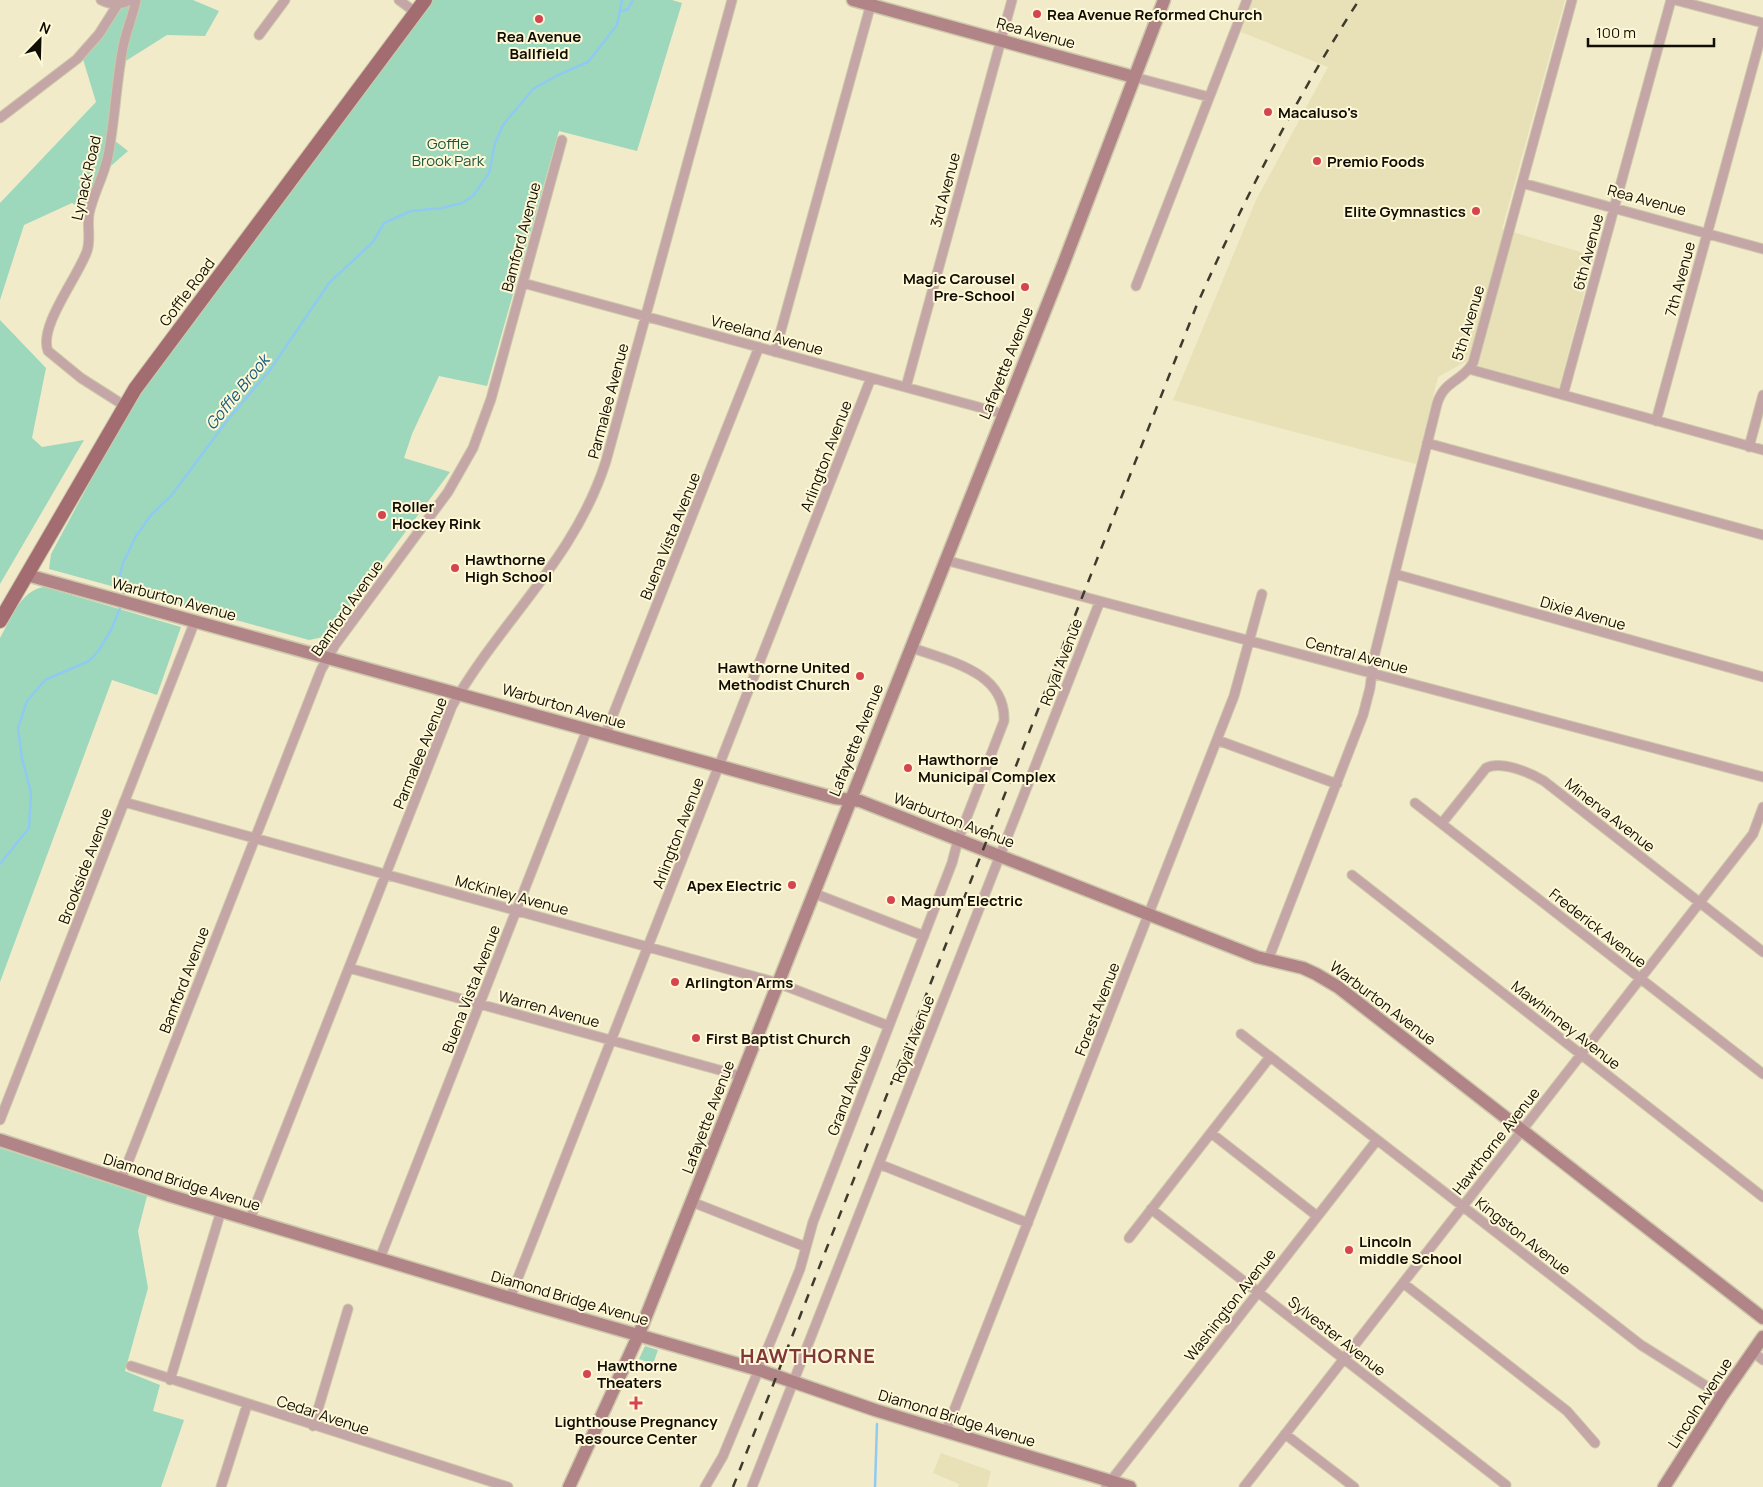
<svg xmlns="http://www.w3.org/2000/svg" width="1763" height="1487" viewBox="0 0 1763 1487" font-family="Manrope,sans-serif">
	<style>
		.built { fill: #e8e0b7 }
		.green { fill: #9dd8bc }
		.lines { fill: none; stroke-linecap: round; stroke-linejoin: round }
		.stream { stroke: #90caf1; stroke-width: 2.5 }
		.street-casing { stroke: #cdc8aa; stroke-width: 11 }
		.secondary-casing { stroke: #cdc8aa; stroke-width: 15 }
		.primary-casing { stroke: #cdc8aa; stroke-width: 16 }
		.street { stroke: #c5a6a7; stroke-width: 9 }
		.secondary { stroke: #b18487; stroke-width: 12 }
		.primary { stroke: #a26c70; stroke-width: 14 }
		.rail { stroke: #3e3b2c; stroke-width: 2.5; stroke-dasharray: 9 9; stroke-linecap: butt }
		.poi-dot { fill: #d54550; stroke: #fff8d7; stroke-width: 2 }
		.labels { text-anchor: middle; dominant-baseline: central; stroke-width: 4; stroke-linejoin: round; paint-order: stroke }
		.poi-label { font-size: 15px; font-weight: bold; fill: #100e04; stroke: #fff8d7; text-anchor: start }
		.street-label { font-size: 15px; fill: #100e04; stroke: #fff8d7 }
		.park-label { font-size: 15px; fill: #1f543f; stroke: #fff8d7 }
		.water-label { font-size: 16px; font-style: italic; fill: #155a7f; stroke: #fff8d7 }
		.district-label { font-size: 20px; font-weight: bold; letter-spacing: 1px; fill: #7f3739; stroke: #fff8d7 }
	</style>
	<rect width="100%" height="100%" fill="#f1ebca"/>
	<path class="built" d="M1253 0H1565L1502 229 1594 256 1559 388 1465 362 1438 377 1416 464 1173 400 1256 200 1328 67 1241 32Z
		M941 1453 991 1471 987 1487H958L959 1484 933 1473Z"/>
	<path class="green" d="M128 0H193L219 11 205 36 167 35 121 64 110 137 128 151 104 172 92 215 72 203 24 225 0 300V203L96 102 82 56Z
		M433 0H672L682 3 637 151 559 131 487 386 439 376 412 434 404 458 450 472 328 636 309 640 49 569 51 554 114 437 145 386Z
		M0 320 46 368 32 438 42 447 84 440 0 584Z
		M44 587 181 627 157 695 112 680 0 982V638C11 619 21 590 44 587Z
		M0 1148 147 1196 138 1231 148 1288 125 1371 160 1385 153 1411 184 1420 161 1487H0Z
		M645 1346 658 1350 653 1364 639 1359Z"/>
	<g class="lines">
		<path class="stream" d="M620 12 628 9 633 0
			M123 598 125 588 120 575 123 563 136 536 151 515 171 496 226 422 270 370 329 283 373 242 384 223 411 211 442 208 462 203 473 196 489 173 495 143 503 125 533 89 558 75 588 62 617 25 622 0
			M0 864 29 828 31 792 22 759 18 728 27 701 45 680 89 661 99 650 111 630 121 606
			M875 1487 877 1424"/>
		<g class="street-casing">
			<path id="street" d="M101 0C111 5 120 6 130 0
				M399 0 415 12
				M1675 0 1763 23
				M259 35 285 0
				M1134 77 1209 97
				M0 118 77 59 99 34 118 4
				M1522 183 1763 249
				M523 283 1004 414
				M1136 286 1247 0
				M775 352 872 0
				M1469 369 1763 450
				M906 387 1012 0
				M1563 395 1671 0
				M125 406 81 378 48 351C38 327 78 277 87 251 91 240 87 226 89 214 93 194 104 176 108 156 115 120 116 83 123 47 126 31 133 16 136 0
				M1656 421 1763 29
				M1427 443 1763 535
				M1749 447 1763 395
				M945 560 1763 777
				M1395 574 1763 677
				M605 735 759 347
				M1217 740 1337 784
				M124 802 778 983 889 1026
				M1415 803 1763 1074
				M1442 823 1486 768C1501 760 1531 773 1544 781L1763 952
				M1352 875 1763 1197
				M813 893 924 936
				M1268 960 1363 715 1370 688 1374 657 1437 404C1444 380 1462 382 1473 363L1572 0
				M349 968 741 1076
				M1241 1034 1641 1345 1722 1396
				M0 1120 195 621
				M1211 1133 1317 1216
				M879 1164 1028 1223
				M121 1180 321 670 335 645 448 492 473 448 491 399 562 140
				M692 1202 806 1247
				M1151 1209 1506 1485
				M250 1219 452 706C501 620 575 559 606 461L732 0
				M1129 1238 1270 1057
				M380 1258 587 730
				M1403 1283 1567 1411 1595 1443
				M510 1298 871 378
				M1753 1352 1763 1360
				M131 1366 508 1487
				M170 1380 221 1211
				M313 1426 348 1309
				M946 1431 1234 696 1262 594
				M1285 1434 1354 1487
				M221 1487 247 1405
				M705 1487 723 1456 781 1316 800 1269 813 1222 952 863 958 840 1004 721C1006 671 947 661 910 647
				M752 1487 1100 601
				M1106 1487 1377 1140
				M1244 1487 1753 834 1763 807"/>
		</g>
		<g class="secondary-casing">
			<path id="secondary" d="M853 0 1134 77
				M27 575 835 798 860 801 1257 957 1303 968 1316 974 1338 987 1763 1318
				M0 1140 171 1196 527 1303 759 1370 875 1410 1130 1487
				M569 1487 639 1334 1063 265 1164 0
				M1664 1487 1722 1396 1763 1337"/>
		</g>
		<g class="primary-casing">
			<path id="primary" d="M0 621 135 389 425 0"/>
		</g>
		<use href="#street" class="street"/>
		<use href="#secondary" class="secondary"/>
		<use href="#primary" class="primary"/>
		<path class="rail" d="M733 1487 1196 307C1243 201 1296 98 1359 0"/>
	</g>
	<g class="poi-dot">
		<circle cx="1037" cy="14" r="5"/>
		<circle cx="539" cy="19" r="5"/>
		<circle cx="1268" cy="112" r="5"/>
		<circle cx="1317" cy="161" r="5"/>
		<circle cx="1476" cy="211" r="5"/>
		<circle cx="1025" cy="287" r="5"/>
		<circle cx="382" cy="515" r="5"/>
		<circle cx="455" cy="568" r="5"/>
		<circle cx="860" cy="676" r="5"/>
		<circle cx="908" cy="768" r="5"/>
		<circle cx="792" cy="885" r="5"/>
		<circle cx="891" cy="900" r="5"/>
		<circle cx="675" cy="982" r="5"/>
		<circle cx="696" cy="1038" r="5"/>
		<circle cx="1349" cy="1250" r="5"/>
		<circle cx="587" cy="1374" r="5"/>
		<path d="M633.5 1395.5h5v5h5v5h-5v5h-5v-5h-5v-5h5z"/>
	</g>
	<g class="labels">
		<g class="poi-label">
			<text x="1047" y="14">Rea Avenue Reformed Church</text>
			<text x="539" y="36" text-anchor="middle">Rea Avenue<tspan x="539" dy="17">Ballfield</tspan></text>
			<text x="1278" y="112">Macaluso's</text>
			<text x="1327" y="161">Premio Foods</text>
			<text x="1466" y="211" text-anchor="end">Elite Gymnastics</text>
			<text x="1015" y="278" text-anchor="end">Magic Carousel<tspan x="1015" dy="17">Pre-School</tspan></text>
			<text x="392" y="506">Roller<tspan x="392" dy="17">Hockey Rink</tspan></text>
			<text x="465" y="559">Hawthorne<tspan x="465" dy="17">High School</tspan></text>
			<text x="850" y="667" text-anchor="end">Hawthorne United<tspan x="850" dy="17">Methodist Church</tspan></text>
			<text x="918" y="759">Hawthorne<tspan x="918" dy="17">Municipal Complex</tspan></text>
			<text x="782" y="885" text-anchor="end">Apex Electric</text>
			<text x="901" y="900">Magnum Electric</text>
			<text x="685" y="982">Arlington Arms</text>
			<text x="706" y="1038">First Baptist Church</text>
			<text x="1359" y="1241">Lincoln<tspan x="1359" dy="17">middle School</tspan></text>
			<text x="597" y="1365">Hawthorne<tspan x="597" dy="17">Theaters</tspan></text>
			<text x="636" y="1421" text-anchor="middle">Lighthouse Pregnancy<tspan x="636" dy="17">Resource Center</tspan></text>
		</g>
		<g class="street-label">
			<text transform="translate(1036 33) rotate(15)">Rea Avenue</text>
			<text transform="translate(86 178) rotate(-77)">Lynack Road</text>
			<text transform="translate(945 190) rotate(-75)">3rd Avenue</text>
			<text transform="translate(1647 200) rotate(15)">Rea Avenue</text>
			<text transform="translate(521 237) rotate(-75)">Bamford Avenue</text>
			<text transform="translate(1588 252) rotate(-75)">6th Avenue</text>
			<text transform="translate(1680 279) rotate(-75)">7th Avenue</text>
			<text transform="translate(187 292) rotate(-53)">Goffle Road</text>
			<text transform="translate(1468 323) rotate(-73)">5th Avenue</text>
			<text transform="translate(767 335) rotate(15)">Vreeland Avenue</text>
			<text transform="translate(1006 363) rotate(-68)">Lafayette Avenue</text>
			<text transform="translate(608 401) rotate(-75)">Parmalee Avenue</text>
			<text transform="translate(826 456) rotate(-69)">Arlington Avenue</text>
			<text transform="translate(670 536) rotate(-68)">Buena Vista Avenue</text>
			<text transform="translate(174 599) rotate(15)">Warburton Avenue</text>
			<text transform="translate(347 608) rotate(-55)">Bamford Avenue</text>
			<text transform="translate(1583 613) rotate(16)">Dixie Avenue</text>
			<text transform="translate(1357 655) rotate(15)">Central Avenue</text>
			<text transform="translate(1061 662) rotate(-69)">Royal Avenue</text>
			<text transform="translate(564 706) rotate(16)">Warburton Avenue</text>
			<text transform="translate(856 740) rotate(-68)">Lafayette Avenue</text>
			<text transform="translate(420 753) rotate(-68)">Parmalee Avenue</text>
			<text transform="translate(1610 815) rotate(38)">Minerva Avenue</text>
			<text transform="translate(954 820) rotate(21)">Warburton Avenue</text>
			<text transform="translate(678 833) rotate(-69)">Arlington Avenue</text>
			<text transform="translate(85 866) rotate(-69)">Brookside Avenue</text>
			<text transform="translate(512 895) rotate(15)">McKinley Avenue</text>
			<text transform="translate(1598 928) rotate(38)">Frederick Avenue</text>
			<text transform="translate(184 980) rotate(-69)">Bamford Avenue</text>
			<text transform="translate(471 989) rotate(-69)">Buena Vista Avenue</text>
			<text transform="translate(1383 1003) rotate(37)">Warburton Avenue</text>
			<text transform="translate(549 1009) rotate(15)">Warren Avenue</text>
			<text transform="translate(1097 1009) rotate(-69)">Forest Avenue</text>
			<text transform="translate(1566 1025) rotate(38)">Mawhinney Avenue</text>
			<text transform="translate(913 1039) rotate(-69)">Royal Avenue</text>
			<text transform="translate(849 1090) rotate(-69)">Grand Avenue</text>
			<text transform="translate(708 1117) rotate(-69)">Lafayette Avenue</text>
			<text transform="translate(1496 1141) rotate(-52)">Hawthorne Avenue</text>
			<text transform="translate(182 1182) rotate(17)">Diamond Bridge Avenue</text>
			<text transform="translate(1523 1236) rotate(38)">Kingston Avenue</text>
			<text transform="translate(570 1298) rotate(16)">Diamond Bridge Avenue</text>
			<text transform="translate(1230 1305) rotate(-52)">Washington Avenue</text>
			<text transform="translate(1337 1336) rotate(38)">Sylvester Avenue</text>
			<text transform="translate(1700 1403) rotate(-57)">Lincoln Avenue</text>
			<text transform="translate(323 1415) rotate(18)">Cedar Avenue</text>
			<text transform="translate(957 1418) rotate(17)">Diamond Bridge Avenue</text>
		</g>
		<g class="park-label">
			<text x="448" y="143">Goffle<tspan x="448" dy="17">Brook Park</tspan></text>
		</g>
		<g class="water-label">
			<text transform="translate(237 392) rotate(-51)">Goffle Brook</text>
		</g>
		<g class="district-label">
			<text x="808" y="1355">HAWTHORNE</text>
		</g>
	</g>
	<g transform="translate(40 40) rotate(23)" stroke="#fff8d7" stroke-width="4" paint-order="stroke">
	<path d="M0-4L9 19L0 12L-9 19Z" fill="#100e04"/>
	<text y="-8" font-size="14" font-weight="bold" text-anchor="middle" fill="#100e04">N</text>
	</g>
	<path d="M1588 38v8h126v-8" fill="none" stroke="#100e04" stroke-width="2.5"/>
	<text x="1596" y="38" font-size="15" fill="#100e04" stroke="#fff8d7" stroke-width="4" paint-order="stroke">100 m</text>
</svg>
